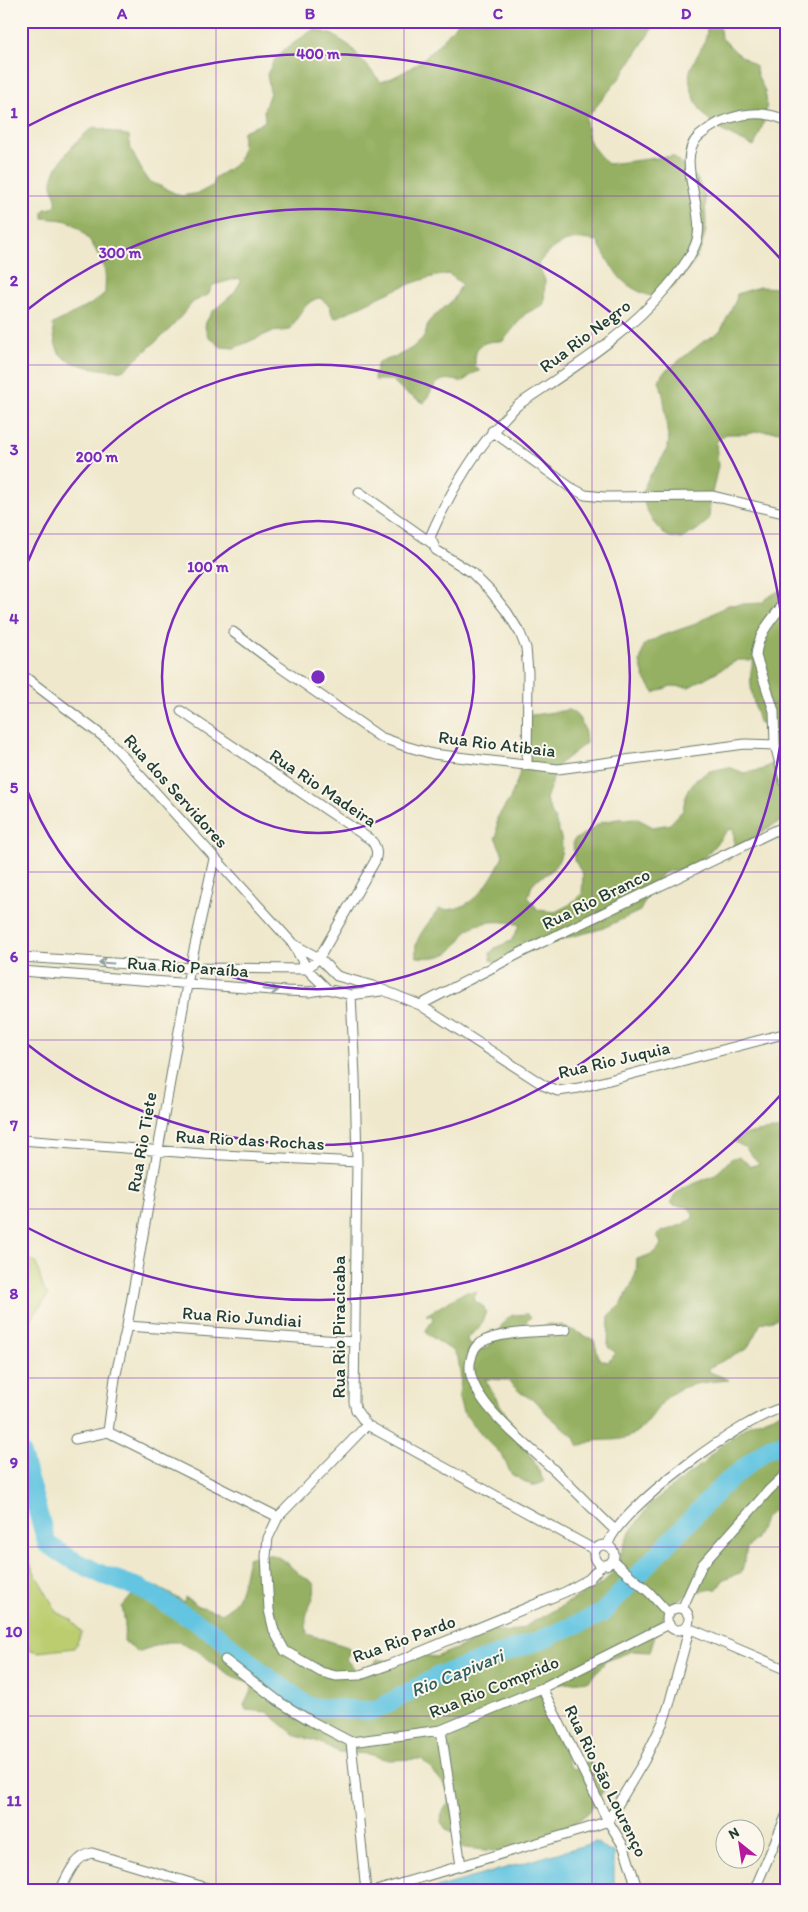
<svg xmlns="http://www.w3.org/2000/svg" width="808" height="1912" viewBox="0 0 808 1912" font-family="Itim,sans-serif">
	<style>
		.green { fill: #bccd70; stroke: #6e8552 }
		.forest { fill: #95b062; stroke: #5a764b }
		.water { fill: #63c5e1; stroke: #41818a }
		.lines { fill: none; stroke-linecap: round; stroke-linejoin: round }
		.river { stroke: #63c5e1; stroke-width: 19 }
		.street-casing { stroke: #687969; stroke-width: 11 }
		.street { stroke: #fff; stroke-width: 9 }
		.oneway { stroke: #8f9e9a }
		.grid { fill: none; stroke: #7b2cbf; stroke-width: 1; stroke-opacity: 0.55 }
		.ring { fill: none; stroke: #7b2cbf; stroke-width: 2.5 }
		.labels { text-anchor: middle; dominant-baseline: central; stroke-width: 4; stroke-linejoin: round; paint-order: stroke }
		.street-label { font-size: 18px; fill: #1f3d34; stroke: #fbf7ec }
		.water-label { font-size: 19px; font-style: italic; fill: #305f5f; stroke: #fbf7ec }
		.centre { fill: #7b2cbf; stroke: #fbf7ec; stroke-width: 2.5 }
		.ring-label { font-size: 15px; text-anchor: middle; font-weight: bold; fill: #7b2cbf; stroke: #fbf7ec; stroke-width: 4; stroke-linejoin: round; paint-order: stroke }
		.neatline { fill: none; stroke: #7b2cbf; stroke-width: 2 }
		.grid-label { font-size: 16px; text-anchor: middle; font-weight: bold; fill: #7b2cbf }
	</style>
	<rect width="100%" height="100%" fill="#fbf7ec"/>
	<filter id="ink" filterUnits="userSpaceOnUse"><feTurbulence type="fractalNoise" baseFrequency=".02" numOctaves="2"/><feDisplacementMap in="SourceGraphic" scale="10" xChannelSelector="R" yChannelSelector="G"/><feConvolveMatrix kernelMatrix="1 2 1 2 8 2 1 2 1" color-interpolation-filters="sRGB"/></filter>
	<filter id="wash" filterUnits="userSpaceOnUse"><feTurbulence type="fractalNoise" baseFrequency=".0096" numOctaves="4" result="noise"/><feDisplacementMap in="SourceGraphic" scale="20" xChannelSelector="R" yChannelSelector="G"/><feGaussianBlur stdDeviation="1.12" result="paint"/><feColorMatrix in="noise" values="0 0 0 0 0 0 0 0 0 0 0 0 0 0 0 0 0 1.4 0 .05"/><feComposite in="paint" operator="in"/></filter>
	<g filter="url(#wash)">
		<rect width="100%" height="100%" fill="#efe8cc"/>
		<path class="green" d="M21 1256 36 1263 44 1290 48 1295 26 1327 21 1330Z
			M21 1540 32 1568 57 1612 72 1620 82 1633 74 1648 38 1652 21 1647Z"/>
		<path class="forest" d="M459 21H657L622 75 586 119C587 142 592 148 608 164L673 156 697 178 705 197 706 230 701 248 693 264 672 287 654 297C619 287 614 270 597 241 569 236 555 242 538 264L545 280 544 304 525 314 503 341C482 341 474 344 475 366L480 371 474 373 462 382C436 375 437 383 424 403L406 393 392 380H375L374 377 378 362 396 357 412 348 424 337 429 321 453 300 462 284 449 274C409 279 371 302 335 318L332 315 330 306 320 298C306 299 297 319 290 330L271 332 234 348 221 347 208 336 205 327 206 322 212 312 234 293 241 281 239 278 213 285 208 295 193 302 171 328 124 370C109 372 70 366 60 354 54 345 54 334 53 324L93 303 105 293C105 287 106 279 105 273 101 255 83 223 63 220 57 219 50 219 43 218V212L45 209C66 208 51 193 52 182 53 165 80 136 94 127L129 136 131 150 147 180 181 196 199 193 214 185V178C240 163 243 161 243 131L259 125 265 121 264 110 270 92 267 74 275 59 284 50 314 29 333 35 350 46 381 82C415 71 437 48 459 21Z
			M705 21H719L721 37 737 53 756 66C756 76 762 83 765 92 770 110 762 129 754 146 728 135 705 125 694 97 691 90 688 79 690 71 694 57 713 37 705 21Z
			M759 287 787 288V432L762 431 746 434H726L716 442 718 466 710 502 709 520 697 530 681 539C675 538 667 537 663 533 653 524 639 502 644 488 649 472 664 461 668 445 670 440 667 434 667 430 665 412 665 396 659 381L662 374 704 341 720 332 736 300 737 294Z
			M787 586V736L759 722C754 703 746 679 754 660H738L689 687 671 686 654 693 644 677 640 662 644 645 661 636 693 625 728 605 763 603 765 599Z
			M569 710C582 716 585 729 586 743L558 765 546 799C555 825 574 847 551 871 546 876 538 877 534 882 531 886 530 892 528 897L538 910 555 912 569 905 582 894 583 875 574 859 573 841 602 822 618 819 636 818 653 827 670 824 683 810 686 793 696 779 710 771 729 767 744 773 761 770 787 755V819C763 828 745 843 727 861L734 849V831L731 829 728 830 703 859 693 867 668 871 662 874 653 884 640 911 601 929 566 938 497 963 491 960 490 953 495 948 511 941 520 925C506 920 481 920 469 929 462 935 457 948 448 953 439 958 427 958 417 957 410 941 430 922 439 909 471 915 493 880 503 855L495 837 497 836V818L510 799 519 776 523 747 525 716Z
			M787 1129V1316L761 1323 747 1349 708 1368 710 1372 729 1380C704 1382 677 1383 661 1404 652 1415 645 1428 632 1435 620 1442 607 1439 594 1441 589 1442 584 1445 579 1446L575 1438 547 1414 537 1402 521 1393 507 1380 485 1379C504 1414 528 1445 544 1482L533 1486 511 1474 502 1455 485 1438 463 1412 459 1398 461 1378 458 1358 453 1351 427 1334 426 1330 433 1320 432 1316 426 1315 465 1292H477L474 1297 475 1301 484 1307 486 1312 479 1328 467 1338 468 1344 486 1349 507 1318 513 1315 528 1314 531 1317 522 1326V1330L539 1329 548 1324 561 1325 594 1340 599 1359 608 1362 616 1353 608 1347 609 1317 622 1303 630 1288 636 1273 637 1259C646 1256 657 1254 661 1244L657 1235 658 1233 684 1224 693 1218V1213L688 1207 673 1205 671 1202C675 1187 703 1182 714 1175 721 1171 726 1163 732 1158L739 1157 751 1166 759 1164 746 1148 733 1141C749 1130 768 1131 787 1129Z
			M787 1410V1497L765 1518 755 1540 747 1548 742 1572 724 1579 717 1589C673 1591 662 1612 650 1652L632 1651 606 1661 589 1681 550 1685 543 1693C549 1719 562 1743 571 1768L575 1769 587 1762C600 1766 598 1778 605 1788L589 1812 572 1826 539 1844 505 1852 456 1847 462 1836 446 1829 441 1822 442 1812 450 1800C449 1796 448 1791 446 1787 444 1784 424 1760 421 1759L388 1760 368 1754 339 1752 316 1741 296 1736 267 1712 246 1710 244 1705 252 1689V1683C244 1680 234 1678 227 1673 211 1664 199 1647 181 1644V1642H167L137 1652 124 1641 125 1623 122 1607 133 1594 152 1590 157 1587 184 1602 185 1597 199 1606 221 1613C242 1605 243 1578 248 1558 274 1549 281 1558 299 1574 303 1579 311 1578 314 1585 317 1596 307 1608 306 1618 305 1623 307 1629 307 1634L348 1647 350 1651 346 1659 360 1676 370 1674 377 1659 393 1661 417 1650 428 1656 436 1657 480 1639 491 1629 507 1633 522 1628 603 1583 614 1571 628 1535 651 1503 700 1466 721 1445 750 1424Z"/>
		<path class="water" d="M596 1842 607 1851 614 1852V1891H426Z"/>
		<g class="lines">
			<path class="river" d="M21 1453 47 1544 71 1559 103 1575 142 1589 216 1634 270 1679 310 1707 374 1711 440 1675 535 1642 601 1614 721 1487 768 1448 787 1443"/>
		</g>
	</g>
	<g filter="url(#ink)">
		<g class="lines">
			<g class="street-casing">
				<path id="street" d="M492 431 570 487 585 495 604 497 713 496 787 514
					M359 492 433 544
					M233 632 277 665 380 737 405 746 433 754 558 769 745 744 775 745 787 791
					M21 674 109 741 293 944 307 969 327 989
					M181 711 371 840C377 847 378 853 375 861L319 958 307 969
					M775 745 774 711 756 656C757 634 774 616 787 600
					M527 765 528 672 526 648 520 633 507 612 491 592 471 572 436 550 430 537C449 493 483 436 518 405 571 369 625 337 667 287 678 274 690 259 696 243 708 213 673 159 699 136 722 116 758 106 787 121
					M293 944 319 958 337 976 373 986 420 1005 545 1086 558 1091 579 1088 787 1033
					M21 957 190 968 307 969
					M21 971 286 991 309 992 327 989 351 995 381 991
					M351 995 355 1077 357 1162 354 1402 356 1410 367 1425 595 1550
					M420 1005 526 950 787 825
					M21 1140 203 1154 357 1162
					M127 1326 354 1342
					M566 1330C544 1332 498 1331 480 1343 475 1346 472 1354 471 1359 460 1396 532 1448 555 1471 575 1490 594 1511 615 1530
					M367 1425 278 1517 268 1538 266 1556 269 1610 274 1631 285 1651 321 1672 336 1676 360 1675 391 1664 565 1592 589 1579 602 1565
					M108 1432 115 1378 127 1326 190 968 214 859
					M108 1432 278 1517
					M75 1439 108 1432
					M594 1555a10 10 0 1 1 20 0a10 10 0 1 1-20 0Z
					M608 1545C615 1511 751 1411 787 1407
					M613 1561 649 1592 669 1614
					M667 1619a11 11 0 1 1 22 0a11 11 0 1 1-22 0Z
					M682 1609 702 1565 769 1490 787 1473
					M686 1627 787 1670
					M225 1660 281 1703 311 1721 351 1742 441 1730 542 1688 669 1624
					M542 1688 608 1821 624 1847 638 1891
					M441 1730 461 1866
					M351 1742 366 1891
					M60 1891C68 1875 74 1857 92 1853L217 1891
					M376 1891 588 1828 608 1821 644 1761 663 1722 669 1705 689 1630
					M754 1891 787 1814"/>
			</g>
			<use href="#street" class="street"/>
		</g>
		<defs><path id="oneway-shaft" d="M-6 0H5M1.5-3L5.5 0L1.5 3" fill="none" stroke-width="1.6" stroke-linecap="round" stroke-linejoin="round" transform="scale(1.25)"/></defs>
		<g class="oneway">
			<use href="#oneway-shaft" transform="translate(106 963) rotate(-176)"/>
			<use href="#oneway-shaft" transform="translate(271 990) rotate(5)"/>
		</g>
	</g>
	<path class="grid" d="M216 21V1891M404 21V1891M592 21V1891M21 196H787M21 365H787M21 534H787M21 703H787M21 872H787M21 1040H787M21 1209H787M21 1378H787M21 1547H787M21 1716H787"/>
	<g class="ring">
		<circle cx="318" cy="677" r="156"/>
		<path d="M21 581A312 312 0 1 1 21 773"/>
		<path d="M23 313A468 468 0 1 1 23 1041"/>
		<path d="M785 1090A623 623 0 0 1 26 1227M26 127A623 623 0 0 1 785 264"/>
	</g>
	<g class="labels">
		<g class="street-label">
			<text transform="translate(585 336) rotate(-37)">Rua Rio Negro</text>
			<text transform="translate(497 744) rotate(7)">Rua Rio Atibaia</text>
			<text transform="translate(323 788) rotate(34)">Rua Rio Madeira</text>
			<text transform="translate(176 791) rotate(48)">Rua dos Servidores</text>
			<text transform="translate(596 899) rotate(-26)">Rua Rio Branco</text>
			<text transform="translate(188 967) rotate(4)">Rua Rio Paraíba</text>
			<text transform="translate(614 1060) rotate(-13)">Rua Rio Juquia</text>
			<text transform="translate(250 1140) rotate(3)">Rua Rio das Rochas</text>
			<text transform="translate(142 1142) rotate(-80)">Rua Rio Tiete</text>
			<text transform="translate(242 1317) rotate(4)">Rua Rio Jundiai</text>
			<text transform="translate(339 1327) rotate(-90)">Rua Rio Piracicaba</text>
			<text transform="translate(404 1639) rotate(-20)">Rua Rio Pardo</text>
			<text transform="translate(494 1687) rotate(-22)">Rua Rio Comprido</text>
			<text transform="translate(606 1781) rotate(64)">Rua Rio São Lourenço</text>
		</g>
		<g class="water-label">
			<text transform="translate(457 1673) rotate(-22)">Rio Capivari</text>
		</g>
	</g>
	<circle cx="318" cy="677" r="8" class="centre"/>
	<g class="ring-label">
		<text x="318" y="59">400 m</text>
		<text x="120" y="258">300 m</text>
		<text x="97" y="462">200 m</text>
		<text x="208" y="572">100 m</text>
	</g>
	<rect width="808" height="1912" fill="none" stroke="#fbf7ec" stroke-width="55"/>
	<g transform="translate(740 1844) rotate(330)"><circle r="24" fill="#fbf7ec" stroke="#a3ada2"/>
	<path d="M0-4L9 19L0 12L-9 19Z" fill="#b5179e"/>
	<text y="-8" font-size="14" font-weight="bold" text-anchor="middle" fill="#1f3d34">N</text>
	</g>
	<rect x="28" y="28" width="752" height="1856" class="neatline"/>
	<g class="grid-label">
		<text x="122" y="19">A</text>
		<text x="310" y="19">B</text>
		<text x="498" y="19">C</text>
		<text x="686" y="19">D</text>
		<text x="14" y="118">1</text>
		<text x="14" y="286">2</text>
		<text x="14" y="455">3</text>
		<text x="14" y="624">4</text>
		<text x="14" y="793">5</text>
		<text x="14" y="962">6</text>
		<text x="14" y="1131">7</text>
		<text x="14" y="1299">8</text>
		<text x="14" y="1468">9</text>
		<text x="14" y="1637">10</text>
		<text x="14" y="1806">11</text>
	</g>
</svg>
